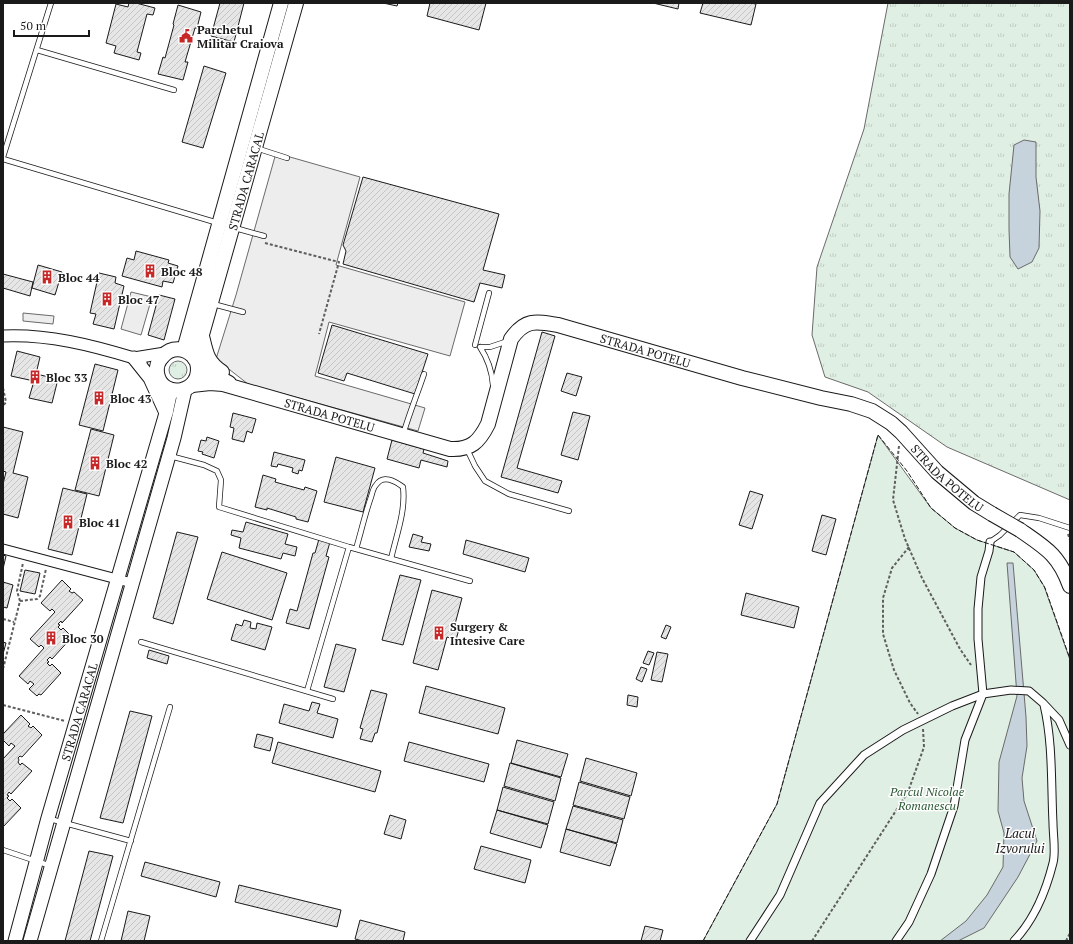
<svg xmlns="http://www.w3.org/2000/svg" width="1073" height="944" viewBox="0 0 1073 944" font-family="'PT Serif',serif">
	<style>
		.grass { fill: url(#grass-tufts); stroke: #6a6a6a }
		.park { fill: #e0efe3; stroke: #6a6a6a }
		.parking { fill: #ededed; stroke: #6a6a6a }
		.water { fill: #c6d2dc; stroke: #6a6a6a }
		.building { fill: url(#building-hatch); stroke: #1a1a1a }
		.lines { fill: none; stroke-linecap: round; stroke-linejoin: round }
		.service-casing { stroke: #1a1a1a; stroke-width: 6 }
		.pedestrian-casing { stroke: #1a1a1a; stroke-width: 9 }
		.minor-casing { stroke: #1a1a1a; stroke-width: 11 }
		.tertiary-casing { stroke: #1a1a1a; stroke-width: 13 }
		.secondary-casing { stroke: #1a1a1a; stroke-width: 15 }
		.primary-casing { stroke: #1a1a1a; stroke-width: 16 }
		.path { stroke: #5f5f5f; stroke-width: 2; stroke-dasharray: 3 2; stroke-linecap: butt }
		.service { stroke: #fff; stroke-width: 4.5 }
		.pedestrian { stroke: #fff; stroke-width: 7 }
		.minor { stroke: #fff; stroke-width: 9 }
		.tertiary { stroke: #fff; stroke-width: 11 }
		.secondary { stroke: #fff; stroke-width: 13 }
		.primary { stroke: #fff; stroke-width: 14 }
		.primary-bridge-casing { stroke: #1a1a1a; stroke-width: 16; stroke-linecap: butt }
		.primary-bridge { stroke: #fff; stroke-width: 14 }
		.fence { stroke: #1a1a1a; stroke-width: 1; stroke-dasharray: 5 2; stroke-linecap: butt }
		.labels { text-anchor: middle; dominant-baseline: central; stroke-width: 3; stroke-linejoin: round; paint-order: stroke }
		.poi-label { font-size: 12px; font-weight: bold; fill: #1a1a1a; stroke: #fff; text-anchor: start }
		.street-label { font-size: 12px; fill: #1a1a1a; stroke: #fff }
		.park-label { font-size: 12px; font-style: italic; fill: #2b5a34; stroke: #fff }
		.water-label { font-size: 13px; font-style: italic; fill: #1a1a1a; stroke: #fff }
	</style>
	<defs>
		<pattern id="grass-tufts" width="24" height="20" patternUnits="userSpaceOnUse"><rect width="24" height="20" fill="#e0efe3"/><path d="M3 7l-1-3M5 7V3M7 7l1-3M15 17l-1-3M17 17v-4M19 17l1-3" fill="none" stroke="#c0ccc2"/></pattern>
		<pattern id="building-hatch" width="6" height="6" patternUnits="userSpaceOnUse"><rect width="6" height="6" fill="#e6e6e6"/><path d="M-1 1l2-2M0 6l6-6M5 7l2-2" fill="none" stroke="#c5c5c5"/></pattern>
	</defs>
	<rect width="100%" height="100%" fill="#fff"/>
	<path class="grass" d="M888 3H1070V500L947 447 868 392 825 377 812 335 817 267 864 129Z
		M169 370a9 9 0 1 1 18 0a9 9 0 1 1-18 0Z"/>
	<path class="park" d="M878 435 931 508 955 528 977 540 1014 552 1034 570 1044 586 1070 660V941H703L777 804Z"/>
	<path class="parking" d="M276 153 360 177 336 265 465 302 450 356 329 322 315 376 425 408 418 431 248 384 216 359 236 295Z
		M131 292 152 297 141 335 121 329Z
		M23 313 54 316 53 324 23 321Z"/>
	<path class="water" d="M1024 140 1036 142V177L1040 211 1039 248 1032 262 1018 269 1010 257 1009 229V194L1014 145Z
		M1007 563H1013L1026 717 1027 746 1022 778 1024 801 1037 841 1018 877 984 928 958 941H940L966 921 987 895 1003 867 1004 833 998 811 999 762 1017 696Z"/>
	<path class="building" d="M129 3H136L155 8 153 15 147 14 137 52 141 53 139 60 114 53 116 46 106 43 116 4 128 7Z
		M220 3H244L234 42 211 36Z
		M383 3H398L397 6Z
		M430 3H486L479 30 427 16Z
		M653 3H679L678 9Z
		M703 3H750L756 4 751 25 700 13Z
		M178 5 201 12 197 28H195L185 62H188L183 80 158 74 163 57 165 58 174 25 173 24Z
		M204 66 226 73 203 148 182 142Z
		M363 177 499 214 483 270 505 275 502 288 480 283 474 302 343 264 346 251 343 245Z
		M136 251 169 260 168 263 178 266 173 283 163 281 162 287 122 276 127 258 134 260Z
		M38 265 62 272 55 295 32 288Z
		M99 273 116 277 115 283 124 286 114 329 93 324 96 314 90 313Z
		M3 274 33 282 30 296 3 288Z
		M159 295 175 299 164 340 148 335Z
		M332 325 428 354 415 394 347 373 344 381 318 373Z
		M542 332 555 336 517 468 562 481 558 493 501 477Z
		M17 351 40 357 36 374 58 379 52 403 29 398 34 381 11 376Z
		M95 364 118 370 103 431 79 425Z
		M567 373 582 377 576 396 561 391Z
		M573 412 590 416 578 460 561 455Z
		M233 413 256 419 252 433 247 431 244 442 232 439 234 428 230 427Z
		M3 427 23 432 13 473 28 477 18 518 3 514V484L6 472 3 471Z
		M91 429 114 435 99 496 75 490Z
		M207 437 219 441 214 458 202 454 203 452 198 451 201 440 206 441Z
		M392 440 424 449 423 453 448 461 447 467 421 460 419 468 387 459Z
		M274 452 305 460 302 471 299 470 298 474 292 472 293 468 278 464 277 467 271 466Z
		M336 457 375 468 363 512 324 502Z
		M263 475 276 479 275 482 304 490 305 487 317 491 308 522 296 519V517L267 508V510L255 507Z
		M63 488 87 494 72 555 48 549Z
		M750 491 763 495 752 529 739 525Z
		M822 515 836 519 826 555 812 551Z
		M246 522 288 534 285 544 297 547 295 556 283 553 281 559 239 548 241 538 231 535 232 530 243 532Z
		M177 532 198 537 173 624 153 618Z
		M413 534 423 537 421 542 431 544 429 551 409 547Z
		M319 539 330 542 326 556 329 557 309 629 286 623 290 609 297 611 313 553H315Z
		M466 540 529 558 525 572 463 554Z
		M222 552 287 573 272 620 207 599Z
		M3 555 6 556 3 569Z
		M25 570 40 573 35 594 20 591Z
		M400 575 421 580 403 645 382 640Z
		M62 580 71 589 69 591 72 593 74 592 83 600 62 623 61 621 58 624 60 625 58 627 61 630 63 628 72 637 52 659 50 657 47 660 49 662 47 663 50 666 52 664 61 673 41 695 39 694 37 696 29 689 34 684 30 681 28 684 19 676 44 648 41 645 39 647 30 639 55 612 52 609 50 611 41 603Z
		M3 582 13 585 7 608 3 607Z
		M432 590 462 598 454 628 459 629 456 640 447 637 438 670 413 663Z
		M746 593 799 607 794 628 741 615Z
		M244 620 251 622 250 628 256 629 257 623 272 627 265 650 231 640 236 624 242 626Z
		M666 625 671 627 666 639 661 637Z
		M3 642 6 643 3 654Z
		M336 644 356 649 344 692 324 687Z
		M149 650 169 656 167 664 147 658Z
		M648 651 654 653 649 665 643 663Z
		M657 652 668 654 662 682 651 680Z
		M641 667 647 669 642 682 636 679Z
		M426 686 505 708 498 734 419 713Z
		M371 690 387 694 377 733H375L372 742 360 739 363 729 360 728Z
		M628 695 638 697 637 707 627 705Z
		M312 702 320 704 317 713 338 719 333 738 279 723 284 704 309 711Z
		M130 711 152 716 123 823 100 818Z
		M21 715 30 724 28 726 31 728 33 726 42 735 22 757 20 756 18 758 19 760 18 762 20 765 22 763 32 771 11 794 9 792 7 795 9 796 7 798 10 801 12 799 21 808 3 827V759L15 746 11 743 9 746 3 740V734Z
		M257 734 273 738 270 751 254 747Z
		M517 740 568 754 561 777 511 763Z
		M278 742 381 771 375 792 272 763Z
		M409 742 489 764 484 782 404 761Z
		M586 758 637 773 631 796 580 781Z
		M510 763 561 778 555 801 504 786Z
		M579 782 630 797 624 819 573 805Z
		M503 787 554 802 548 824 497 810Z
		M573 806 623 820 617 843 566 829Z
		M497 810 548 825 541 848 490 833Z
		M390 815 406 820 401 839 384 834Z
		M566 829 617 844 610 866 560 852Z
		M481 846 531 860 525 883 474 869Z
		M89 851 113 856 90 941H65Z
		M145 862 220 882 216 897 141 876Z
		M239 885 341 910 337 927 235 902Z
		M128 911 150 916 144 941H121Z
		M360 920 405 932 403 941H363L355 939Z
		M645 926 663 930 660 941H641Z"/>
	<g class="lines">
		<g class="service-casing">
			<path id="service" d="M37 50 174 90
				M256 148 287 158
				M3 157 51 3
				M3 159 218 223
				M235 228 264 236
				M213 304 243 312
				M475 345 489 293
				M480 347C488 359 492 371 493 385
				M480 347H490L508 341
				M403 435C409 414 417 395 424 374
				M467 449 475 466 485 481 509 494 569 511
				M170 456 204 465 217 471 221 480 219 507 349 547 470 581
				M990 542 1000 535 1020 515 1039 518 1070 528
				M356 549C361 532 365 514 371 497 372 494 373 488 376 485 383 474 395 481 403 487 406 511 396 536 391 559
				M141 642 333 699
				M307 691 349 547
				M50 819 131 841
				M3 850 51 866
				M101 941 170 707"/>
		</g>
		<g class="pedestrian-casing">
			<path id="pedestrian" d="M750 941 780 895 820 803 864 755 903 730 952 706 983 694 1011 690 1029 691 1043 703 1059 720 1070 745
				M896 941 909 922 931 874 954 806 965 740 983 694 978 639V609L981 577 989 551 990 542
				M1014 941C1034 920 1046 891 1053 863 1056 852 1053 835 1053 823 1051 784 1053 743 1044 705"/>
		</g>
		<g class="minor-casing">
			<path id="minor" d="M3 549 132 583"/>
		</g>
		<g class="tertiary-casing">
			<path id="tertiary" d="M3 336C48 334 91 345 134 358L141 363
				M134 358 165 353"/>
		</g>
		<g class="secondary-casing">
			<g id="secondary">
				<path d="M134 358 150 378 166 413"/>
				<path id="s1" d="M15 941 48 818 166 413 171 390"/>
				<path d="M30 941 174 438 185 390"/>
			</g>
		</g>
		<g class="primary-casing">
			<g id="primary">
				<path d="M202 336C206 353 207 362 222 372"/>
				<path d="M184 350 281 3"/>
				<path id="s2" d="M195 359 296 3"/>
				<path d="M197 362C205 394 161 401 157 373 156 367 158 361 163 356 171 347 184 347 193 356 196 360 198 364 203 367 210 374 220 378 229 383"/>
				<path id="s3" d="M192 385 210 383 223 384 450 449C471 450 479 442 488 424L511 339C525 319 535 321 558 325L742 378 821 398 851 404 872 411 891 423 901 432 937 472 974 503 992 514"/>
				<path d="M1020 530C1046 548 1059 555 1070 586"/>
			</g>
		</g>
		<path class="path" d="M265 243 339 262 319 334
			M3 388 6 402 3 406
			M899 446 893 500 905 539 922 578 960 649 971 665
			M1068 534 1070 540
			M909 547 892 568 883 598V634L894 670 910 703 918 714
			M20 601 17 591 23 563
			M3 619 14 622
			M3 669 20 601 37 599 40 596 46 569
			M3 705 65 721
			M812 941 908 792 924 747 923 729
			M1066 941 1070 933"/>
		<use href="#service" class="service"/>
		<use href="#pedestrian" class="pedestrian"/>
		<use href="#minor" class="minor"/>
		<use href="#tertiary" class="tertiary"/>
		<use href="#secondary" class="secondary"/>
		<use href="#primary" class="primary"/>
		<g class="primary-bridge-casing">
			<path id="primary-bridge" d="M992 514 1020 530"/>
		</g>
		<use href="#primary-bridge" class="primary-bridge"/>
		<path class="fence" d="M878 435 907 471 931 508 955 528 977 540 1014 552 1034 570 1045 588 1070 659
			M703 941 777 804 878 435"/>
	</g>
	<defs>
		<g id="civic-bare" transform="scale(1.08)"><path d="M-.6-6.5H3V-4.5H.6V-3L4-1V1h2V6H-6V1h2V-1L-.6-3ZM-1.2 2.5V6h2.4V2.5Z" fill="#c62828" stroke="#fff" stroke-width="2.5" paint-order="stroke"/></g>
		<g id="building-bare" transform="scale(1.08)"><path d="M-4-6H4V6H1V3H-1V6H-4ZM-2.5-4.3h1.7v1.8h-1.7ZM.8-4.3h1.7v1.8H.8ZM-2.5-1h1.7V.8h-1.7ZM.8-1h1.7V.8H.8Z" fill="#c62828" stroke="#fff" stroke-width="2.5" paint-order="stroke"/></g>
	</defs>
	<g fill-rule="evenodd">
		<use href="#civic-bare" x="186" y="36"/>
		<use href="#building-bare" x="150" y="271"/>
		<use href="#building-bare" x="47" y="277"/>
		<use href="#building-bare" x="107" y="299"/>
		<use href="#building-bare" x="35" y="377"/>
		<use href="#building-bare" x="99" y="398"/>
		<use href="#building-bare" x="95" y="463"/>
		<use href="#building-bare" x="68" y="522"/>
		<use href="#building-bare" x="439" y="633"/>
		<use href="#building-bare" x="51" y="638"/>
	</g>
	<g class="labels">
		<g class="poi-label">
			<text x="197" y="29">Parchetul<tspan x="197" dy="14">Militar Craiova</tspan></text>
			<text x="161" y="271">Bloc 48</text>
			<text x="58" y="277">Bloc 44</text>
			<text x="118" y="299">Bloc 47</text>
			<text x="46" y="377">Bloc 33</text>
			<text x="110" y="398">Bloc 43</text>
			<text x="106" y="463">Bloc 42</text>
			<text x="79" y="522">Bloc 41</text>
			<text x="450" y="626">Surgery &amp;<tspan x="450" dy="14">Intesive Care</tspan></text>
			<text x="62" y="638">Bloc 30</text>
		</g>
		<g class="street-label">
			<text stroke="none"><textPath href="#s2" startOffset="185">STRADA CARACAL</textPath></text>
			<text stroke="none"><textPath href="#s3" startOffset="549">STRADA POTELU</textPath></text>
			<text stroke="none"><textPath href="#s3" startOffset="142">STRADA POTELU</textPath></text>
			<text stroke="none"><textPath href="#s3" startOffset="885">STRADA POTELU</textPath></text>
			<text stroke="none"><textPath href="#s1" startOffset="238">STRADA CARACAL</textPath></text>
		</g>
		<g class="park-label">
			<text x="927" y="791">Parcul Nicolae<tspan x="927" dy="14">Romanescu</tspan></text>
		</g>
		<g class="water-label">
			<text x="1020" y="833">Lacul<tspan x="1020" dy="15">Izvorului</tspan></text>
		</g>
	</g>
	<rect width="1073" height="944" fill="none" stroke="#1a1a1a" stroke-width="8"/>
	<path d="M14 30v6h75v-6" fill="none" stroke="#1a1a1a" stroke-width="2"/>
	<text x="20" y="30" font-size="12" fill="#1a1a1a" stroke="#ffffff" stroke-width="3" paint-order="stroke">50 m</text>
</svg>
